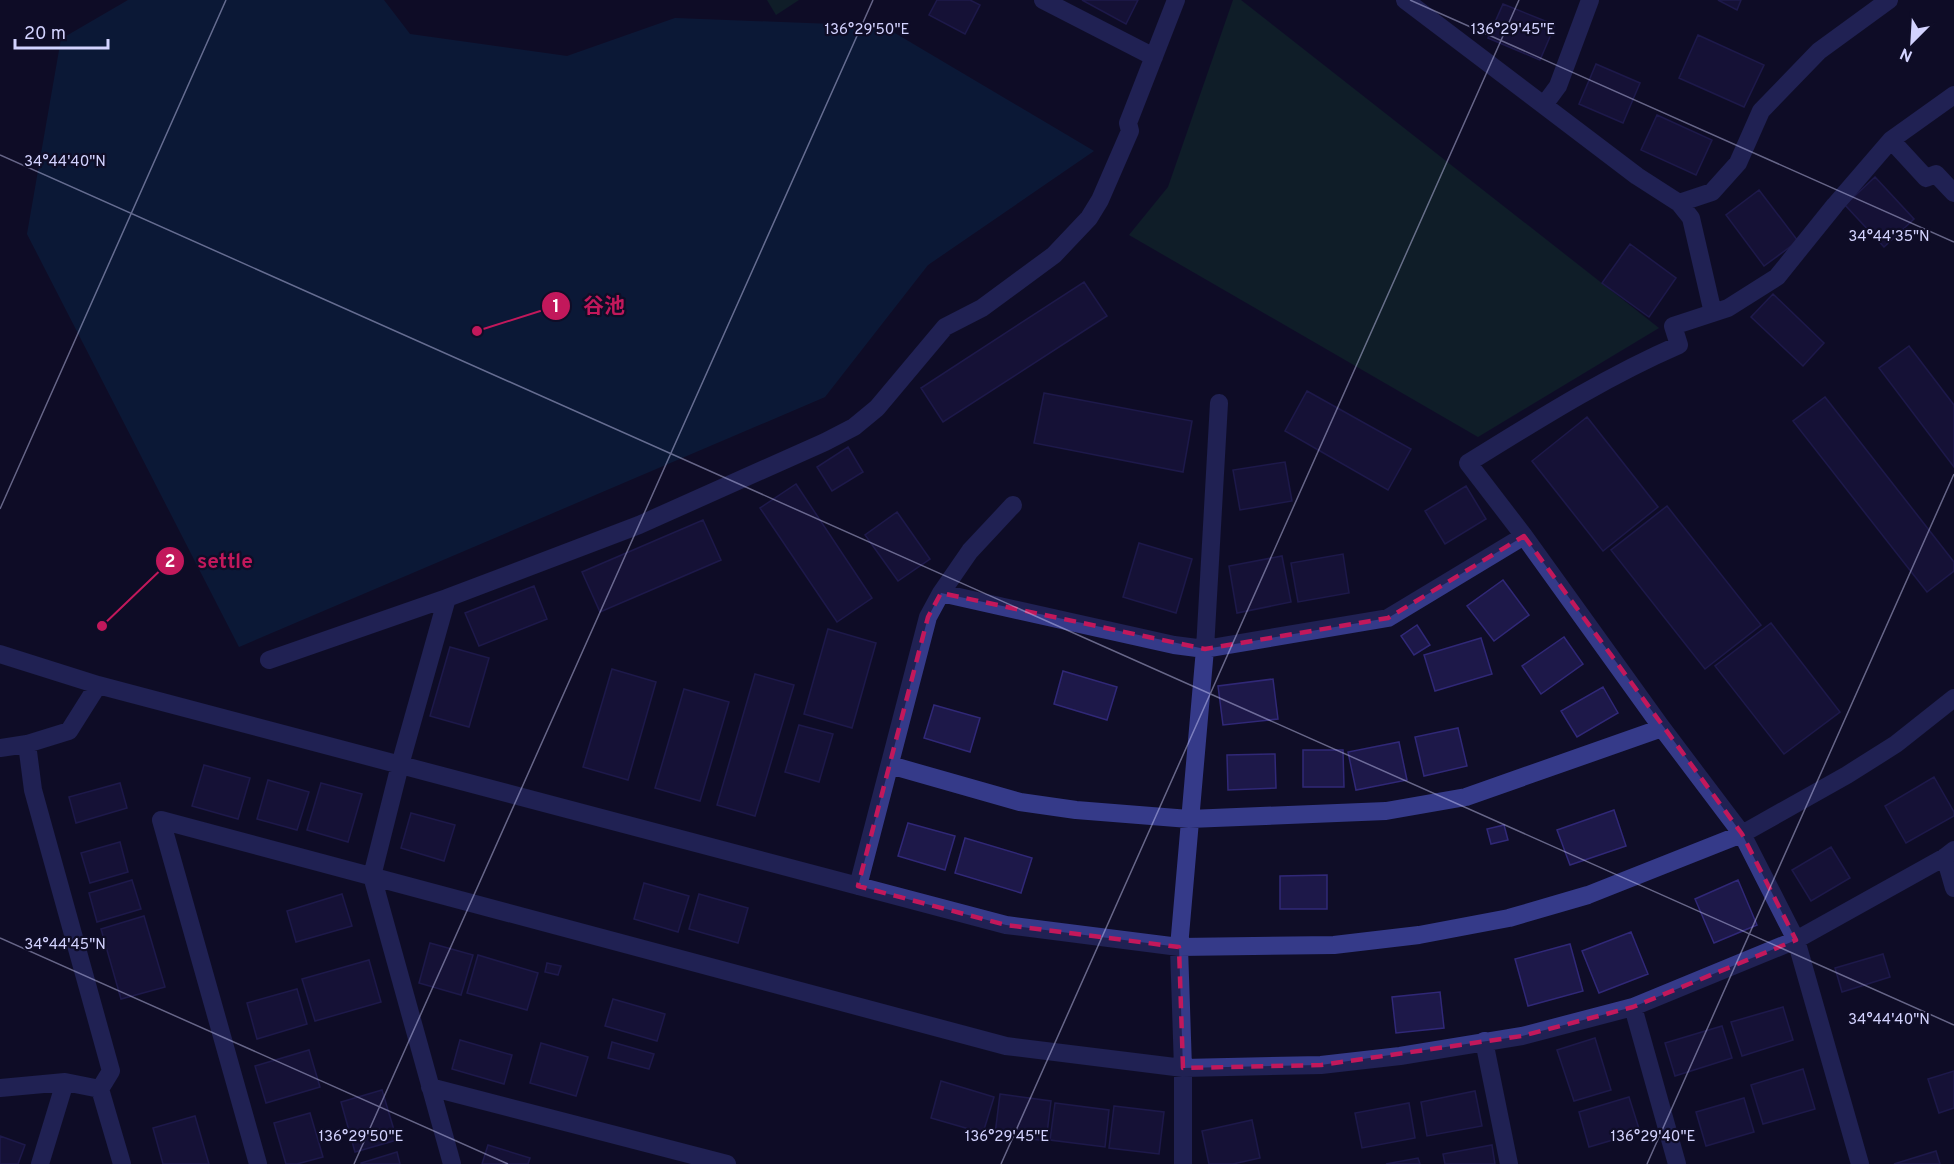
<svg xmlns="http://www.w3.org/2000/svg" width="1954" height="1164" viewBox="0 0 1954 1164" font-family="Overpass,'Noto Sans JP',sans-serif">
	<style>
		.green { fill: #10312c }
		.water { fill: #08274b }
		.building { fill: #1d1849; stroke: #302877; stroke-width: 1.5 }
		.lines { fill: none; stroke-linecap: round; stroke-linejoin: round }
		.minor { stroke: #353a89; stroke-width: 18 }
		.marked { fill: none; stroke: #c2185b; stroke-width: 4.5; stroke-dasharray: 12 8; stroke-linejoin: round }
		.ticks { fill: none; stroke: #d3d3ff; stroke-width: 1.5; stroke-opacity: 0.45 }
		.ticks-label { font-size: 15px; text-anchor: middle; fill: #d3d3ff; stroke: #0f0d27; stroke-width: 4.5; stroke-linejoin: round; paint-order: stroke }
		.leader { fill: none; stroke: #c2185b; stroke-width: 2 }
		.callout-dot { fill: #c2185b; stroke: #0f0d27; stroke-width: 2 }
		.mark-label { font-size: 18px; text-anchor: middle; font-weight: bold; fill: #fff }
		.callout-label { font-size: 21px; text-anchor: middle; font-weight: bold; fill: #c2185b; stroke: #0f0d27; stroke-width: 4.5; stroke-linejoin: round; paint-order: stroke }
	</style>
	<rect width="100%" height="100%" fill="#0f0d27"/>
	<path class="green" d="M767 0H799L776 15Z
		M1233 0H1241L1659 328 1478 437 1129 235 1168 187Z"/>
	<path class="water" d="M128 0H384L410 34 567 56 675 18 883 26 1094 151 928 265 825 397 239 647 27 234 61 39Z"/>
	<path class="building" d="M937 0H970L980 5 965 34 929 15Z
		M1082 0H1138L1126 24Z
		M1718 0H1741L1737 10Z
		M1503 4 1555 25 1540 60 1488 38Z
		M1698 35 1764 65 1744 107 1679 78Z
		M1596 64 1640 83 1623 123 1579 104Z
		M1657 115 1712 140 1696 175 1641 150Z
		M1875 177 1914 219 1884 247 1845 205Z
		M1759 190 1798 241 1764 266 1726 215Z
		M1630 244 1676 278 1649 317 1602 283Z
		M1084 282 1107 316 943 422 921 388Z
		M1773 294 1824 343 1803 366 1751 317Z
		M1909 346 1954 405V467L1879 368Z
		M1307 391 1411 449 1388 490 1285 431Z
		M1044 393 1192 421 1183 472 1034 443Z
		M1825 397 1954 562V571L1927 592 1793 421Z
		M1587 417 1658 507 1603 551 1532 461Z
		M848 447 863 472 832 491 817 467Z
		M1285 462 1292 501 1240 510 1233 470Z
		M796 484 872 598 837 622 760 508Z
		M1466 486 1486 519 1445 544 1425 511Z
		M1667 506 1761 625 1705 669 1611 550Z
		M897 512 930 559 898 581 865 535Z
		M703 520 721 560 600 612 582 572Z
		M1139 543 1192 559 1176 613 1123 597Z
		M1343 554 1349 593 1298 602 1291 563Z
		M1282 556 1291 602 1237 613 1229 566Z
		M1503 580 1529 615 1494 641 1467 606Z
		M534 586 547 619 479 646 465 613Z
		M1771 623 1840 712 1784 754 1715 666Z
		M1417 625 1430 645 1414 655 1401 636Z
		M828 629 876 643 852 728 804 714Z
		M1564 637 1583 664 1541 694 1522 666Z
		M1481 638 1492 674 1435 691 1424 655Z
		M450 647 489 658 469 727 430 716Z
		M612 669 656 682 628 780 583 767Z
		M1063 671 1117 687 1107 720 1054 704Z
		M755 674 794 685 755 816 717 805Z
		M1273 679 1278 719 1223 725 1218 686Z
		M1603 687 1618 713 1577 737 1561 711Z
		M684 689 729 702 700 801 655 788Z
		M934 705 980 718 970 752 924 738Z
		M799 725 833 734 819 782 785 772Z
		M1458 728 1467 766 1424 776 1415 737Z
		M1399 742 1407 780 1356 790 1348 752Z
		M1303 750H1343L1344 787H1303Z
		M1275 754 1276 788 1228 790 1227 755Z
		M204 765 250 778 238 819 192 806Z
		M1934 777 1954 812V816L1906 843 1885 806Z
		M268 780 309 792 297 830 257 819Z
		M120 783 127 808 76 823 69 797Z
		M321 783 362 794 348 842 307 830Z
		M1614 810 1626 846 1570 865 1557 830Z
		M411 813 455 825 444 861 401 848Z
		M908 823 955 836 945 870 898 856Z
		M1504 825 1508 840 1491 844 1487 829Z
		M965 838 1032 858 1021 893 955 873Z
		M120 842 128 872 90 883 81 853Z
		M1831 847 1850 878 1811 901 1792 870Z
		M1327 875V909H1280V876Z
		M132 880 141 909 97 922 89 893Z
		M1738 880 1757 925 1714 943 1695 899Z
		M644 883 689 896 678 932 634 919Z
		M342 894 352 926 296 942 287 911Z
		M699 894 748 908 738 943 689 929Z
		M144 916 165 987 121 999 101 929Z
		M1631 932 1648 974 1599 993 1582 951Z
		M430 943 473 955 461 995 419 983Z
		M1570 944 1583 991 1528 1006 1515 959Z
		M1883 954 1890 977 1842 992 1835 968Z
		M478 955 538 973 527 1010 467 993Z
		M369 960 381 1002 315 1021 302 979Z
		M547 963 561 966 558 975 545 972Z
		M297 989 307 1024 257 1039 247 1003Z
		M1440 992 1444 1028 1396 1033 1392 997Z
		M613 999 665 1014 657 1041 605 1026Z
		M1783 1007 1793 1040 1742 1056 1731 1022Z
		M1722 1026 1732 1058 1675 1076 1665 1043Z
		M1595 1038 1611 1090 1574 1101 1557 1050Z
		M460 1040 512 1055 504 1084 452 1069Z
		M612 1042 654 1054 649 1069 608 1058Z
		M541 1043 588 1057 576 1096 530 1083Z
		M309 1050 320 1087 266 1103 255 1066Z
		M1803 1069 1815 1109 1763 1124 1751 1085Z
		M1954 1071V1108L1939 1113 1928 1079Z
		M941 1081 994 1097 983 1133 931 1118Z
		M382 1090 397 1140 355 1152 341 1102Z
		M1475 1091 1482 1126 1427 1136 1421 1102Z
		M1000 1094 1051 1101 1046 1141 995 1134Z
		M1629 1097 1640 1132 1589 1147 1579 1112Z
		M1744 1098 1754 1132 1706 1146 1696 1112Z
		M1055 1103 1109 1110 1105 1147 1050 1140Z
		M1409 1103 1415 1138 1362 1148 1355 1113Z
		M1114 1106 1164 1112 1159 1154 1109 1148Z
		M310 1113 323 1157 297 1164H286L274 1123Z
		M195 1116 209 1164H163L153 1128Z
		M1252 1120 1260 1158 1233 1164H1209L1202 1131Z
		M0 1136 25 1145 18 1164H0Z
		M488 1145 530 1158 528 1164H482Z
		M1492 1145 1495 1164H1445L1443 1154Z
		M1936 1151 1940 1164H1894Z
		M397 1152 400 1164H361V1163Z
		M1418 1158 1420 1164H1386Z"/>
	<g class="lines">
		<path class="minor" d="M1043 0 1154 57
			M1405 0 1637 176 1679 203 1691 218 1713 313
			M1544 105 1558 86 1590 0
			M1891 140 1926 178 1936 174 1954 193
			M1679 203 1712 192 1738 163 1761 111 1819 51 1889 0
			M941 593 970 551 1013 505
			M0 654 98 685 1006 925 1179 947 1334 945 1419 935 1509 918 1588 895 1742 834 1847 775 1896 744 1954 698
			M269 660 447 598
			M27 744 33 790 111 1071 100 1089 122 1164
			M0 748 27 744 69 731 98 685
			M890 765 1020 802 1076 810 1189 819 1386 811 1466 797 1662 728
			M1945 857 1954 888
			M858 886 928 617 941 593 1174 645 1205 649 1388 618 1524 536
			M1633 1007 1677 1164
			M1484 1041 1509 1164
			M430 1087 727 1164
			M0 1088 65 1082 100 1089
			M40 1164 65 1082
			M258 1164 161 820 1006 1046 1183 1068 1321 1065 1400 1056 1522 1036 1633 1007 1796 940 1945 857 1954 850
			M452 1164 372 876 400 765 447 598 639 525 825 442 854 427 877 408 945 327 982 308 1054 255 1089 218 1100 200 1130 131 1128 123 1176 0
			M1183 1164V1068L1179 947 1205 649 1219 403
			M1860 1164 1796 940 1742 834 1662 728 1524 536 1468 463C1536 421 1605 377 1679 345L1673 326 1728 308 1777 277 1835 205 1891 140 1954 95"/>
	</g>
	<path d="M0 0H1954V1164H0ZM1524 536 1742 834 1796 940 1633 1007 1522 1036 1321 1065 1183 1068 1179 947 1006 925 858 886 928 617 941 593 1205 649 1388 618Z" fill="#0f0d27" fill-opacity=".55" fill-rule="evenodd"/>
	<path class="marked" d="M1524 536 1742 834 1796 940 1633 1007 1522 1036 1321 1065 1183 1068 1179 947 1006 925 858 886 928 617 941 593 1205 649 1388 618Z"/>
	<path class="ticks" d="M1410 0 1954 242M0 155 1954 1025M0 509 226 0M0 938 508 1164M354 1164 873 0M1001 1164 1519 0M1647 1164 1954 474"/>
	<g class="ticks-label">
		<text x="867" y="34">136°29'50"E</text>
		<text x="1513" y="34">136°29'45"E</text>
		<text x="65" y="166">34°44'40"N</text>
		<text x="1889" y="241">34°44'35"N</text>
		<text x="65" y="949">34°44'45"N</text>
		<text x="1889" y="1024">34°44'40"N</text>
		<text x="361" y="1141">136°29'50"E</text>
		<text x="1007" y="1141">136°29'45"E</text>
		<text x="1653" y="1141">136°29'40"E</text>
	</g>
	<path class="leader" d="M477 331L556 306M102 626L170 561"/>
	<g class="callout-dot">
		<circle cx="477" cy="331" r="6"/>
		<circle cx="102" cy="626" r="6"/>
		<circle cx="556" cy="306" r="15"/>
		<circle cx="170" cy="561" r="15"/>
	</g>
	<g class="mark-label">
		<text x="556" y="312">1</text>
		<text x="170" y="567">2</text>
	</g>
	<g class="callout-label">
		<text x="604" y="313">谷池</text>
		<text x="225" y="568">settle</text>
	</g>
	<g transform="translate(1912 42) rotate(204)" stroke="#0f0d27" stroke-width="4.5" paint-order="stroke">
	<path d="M0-4.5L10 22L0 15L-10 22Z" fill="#d3d3ff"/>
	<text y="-9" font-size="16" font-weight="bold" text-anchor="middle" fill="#d3d3ff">N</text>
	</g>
	<path d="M15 39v9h93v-9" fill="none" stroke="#d3d3ff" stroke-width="3"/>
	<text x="24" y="39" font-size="18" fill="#d3d3ff" stroke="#0f0d27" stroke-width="4.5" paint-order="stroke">20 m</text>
</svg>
